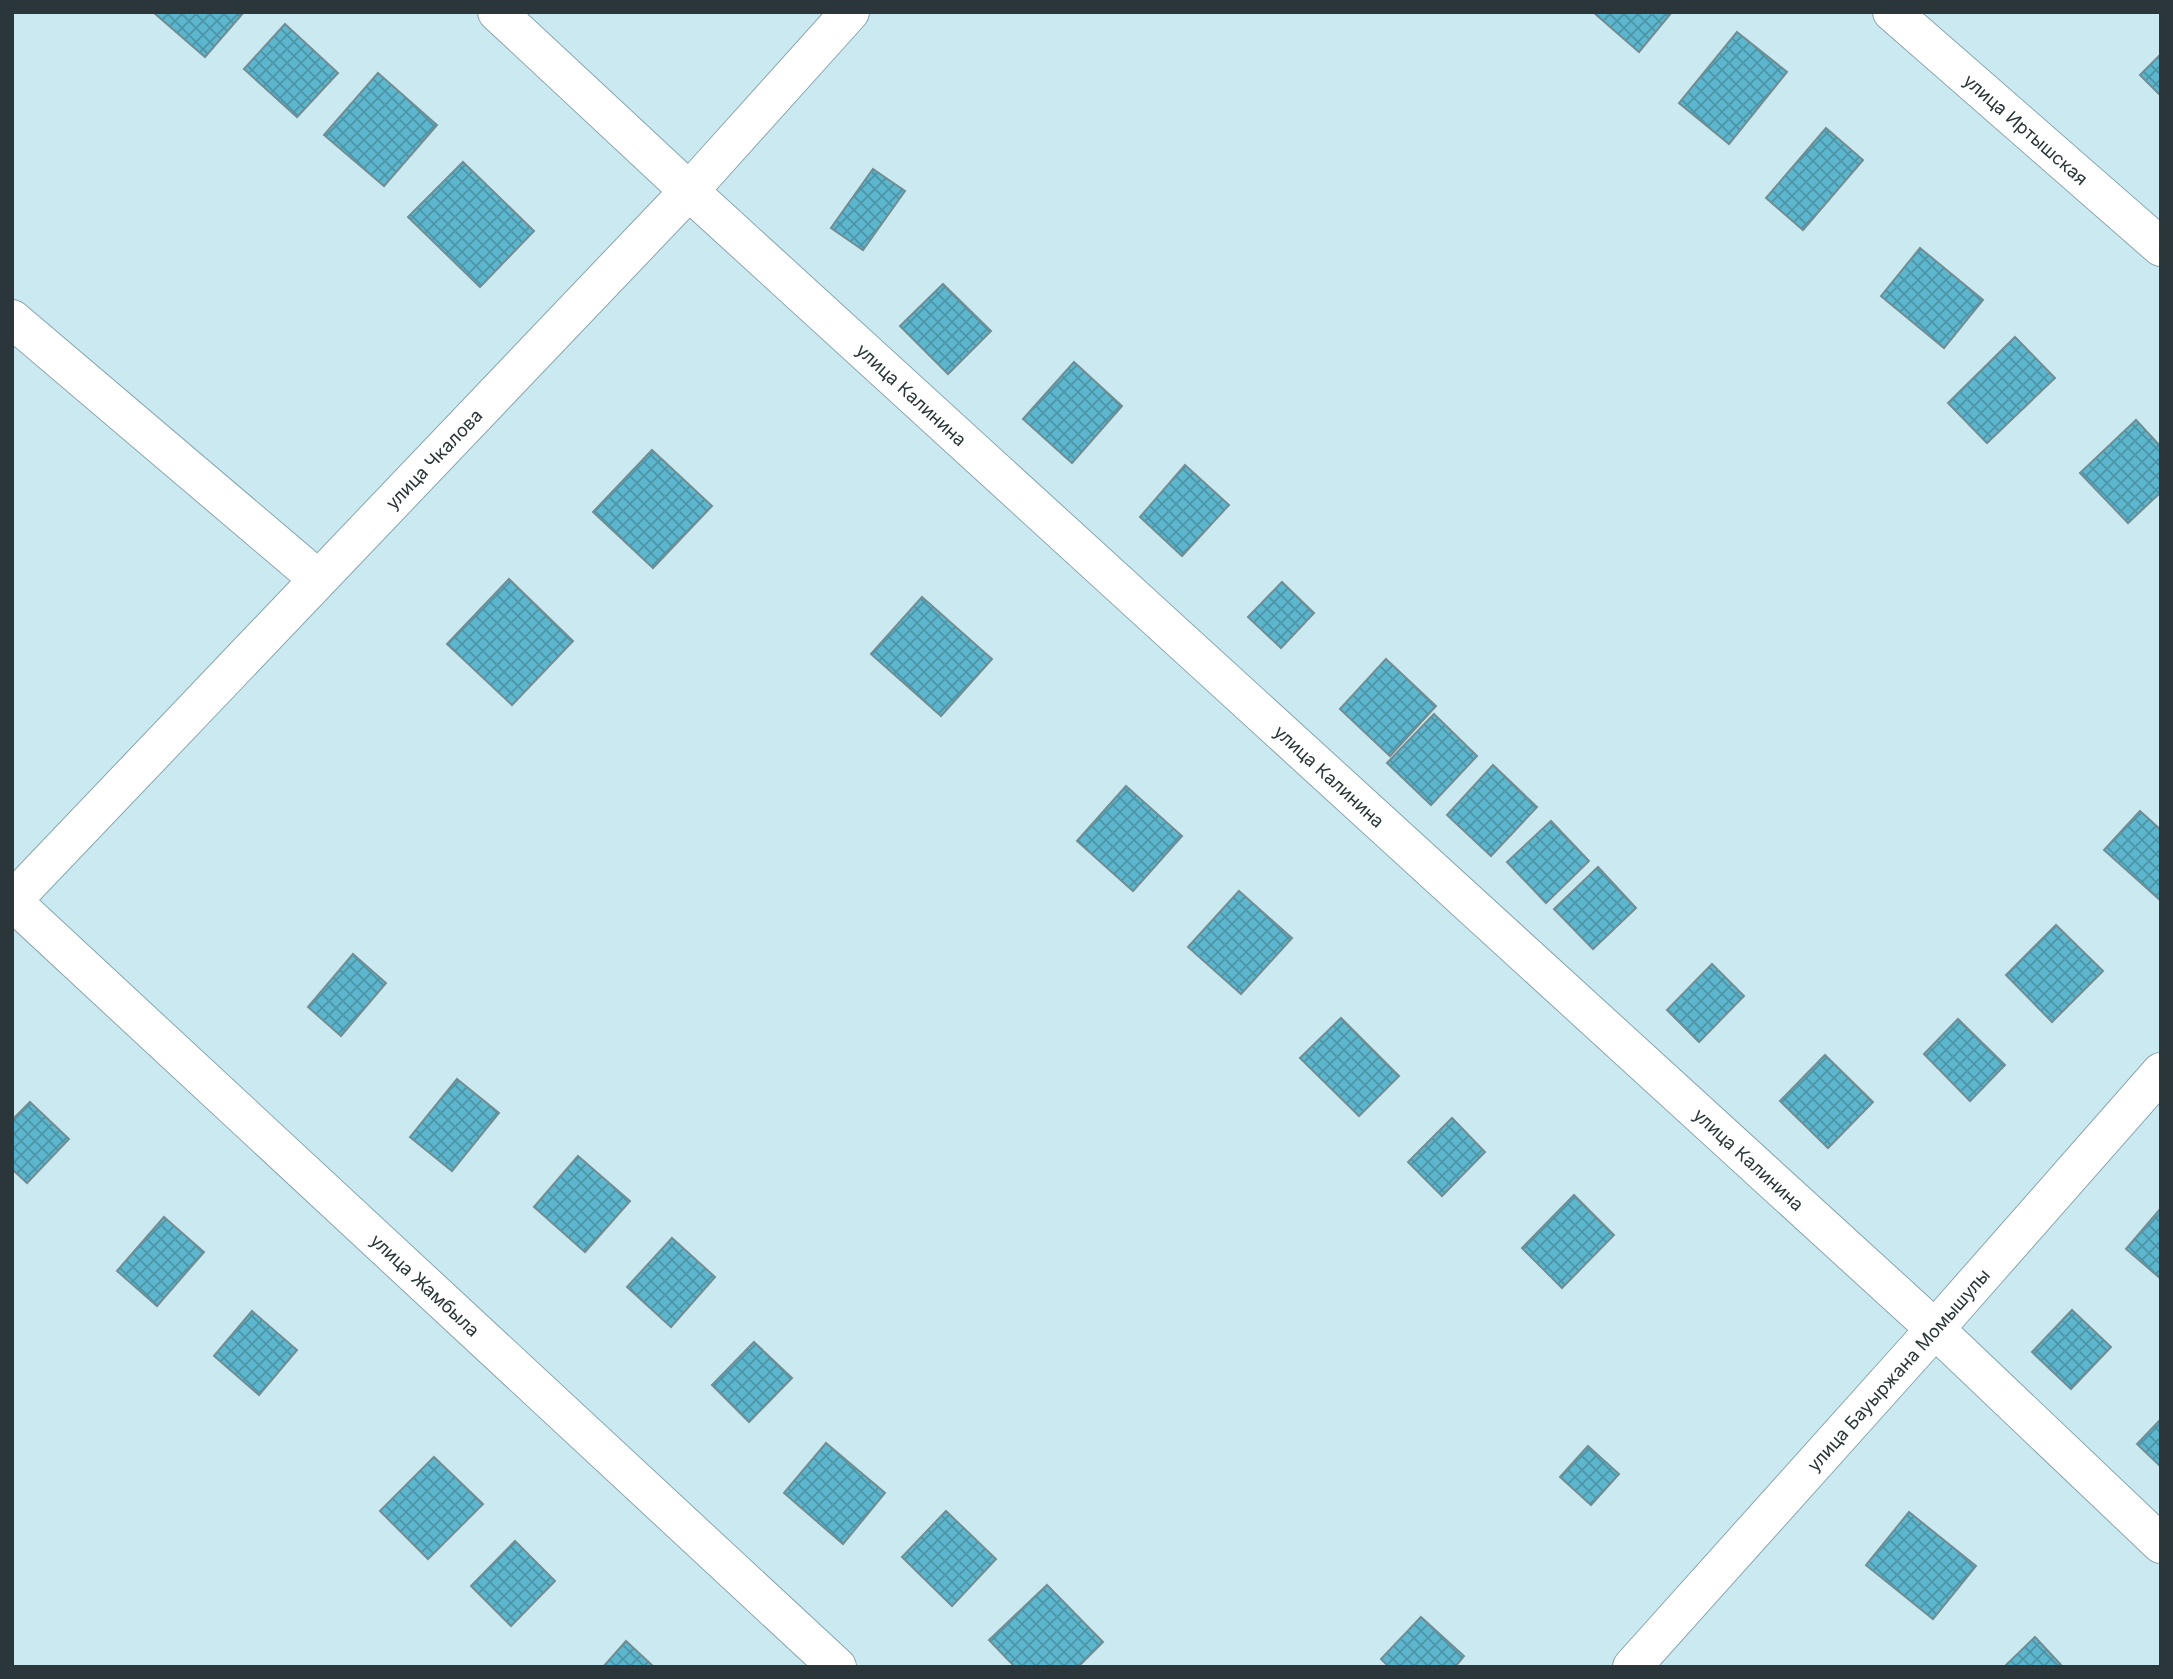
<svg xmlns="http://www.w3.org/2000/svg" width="2173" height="1679" viewBox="0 0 2173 1679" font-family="Inter,sans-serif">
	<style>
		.building { fill: url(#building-cross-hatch); stroke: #718d94; stroke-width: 2 }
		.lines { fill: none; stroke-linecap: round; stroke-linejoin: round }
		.minor-casing { stroke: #8aa6ae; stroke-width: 40 }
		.minor { stroke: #fff; stroke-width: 38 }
		.labels { text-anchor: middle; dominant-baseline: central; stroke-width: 6; stroke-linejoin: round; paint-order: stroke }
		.street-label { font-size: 18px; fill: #2a3639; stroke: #d8f6ff }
	</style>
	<defs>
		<pattern id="building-cross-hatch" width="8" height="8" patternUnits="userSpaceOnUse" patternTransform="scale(1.75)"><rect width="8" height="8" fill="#5cb6cd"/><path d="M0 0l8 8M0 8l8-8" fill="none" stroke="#4c95a7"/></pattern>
	</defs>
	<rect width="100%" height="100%" fill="#cbe9f1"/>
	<path class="building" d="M153 12H244L205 57Z
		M1593 12H1672L1639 52Z
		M285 24 338 73 297 117 244 69Z
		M1737 32 1787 72 1729 144 1679 103Z
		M2161 54V96L2140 75Z
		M378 73 437 125 384 186 324 135Z
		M1826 128 1863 160 1803 230 1766 198Z
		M463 162 534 231 480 287 408 217Z
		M873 169 905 191 863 250 831 228Z
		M1920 248 1983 300 1944 348 1881 296Z
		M943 284 991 331 948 374 900 326Z
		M2015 337 2055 378 1987 443 1948 403Z
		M1074 362 1122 406 1072 463 1023 419Z
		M2136 420 2161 447V492L2128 523 2080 473Z
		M652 450 712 506 653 568 593 512Z
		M1185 465 1229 505 1182 556 1140 517Z
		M509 579 573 641 512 705 447 644Z
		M1282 582 1314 613 1281 648 1248 617Z
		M922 597 992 659 941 716 871 654Z
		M1386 659 1436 706 1390 756 1340 709Z
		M1434 714 1477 756 1431 805 1387 763Z
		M1493 765 1537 807 1491 856 1447 815Z
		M1126 786 1182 836 1133 891 1077 841Z
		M2140 811 2161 830V901L2104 850Z
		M1551 821 1589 861 1546 903 1507 862Z
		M1598 867 1636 908 1593 949 1554 909Z
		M1239 891 1292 938 1241 994 1188 947Z
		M2056 925 2103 971 2052 1022 2006 975Z
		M353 954 386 983 341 1036 308 1007Z
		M1712 964 1744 996 1699 1042 1667 1010Z
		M1341 1018 1399 1076 1359 1116 1300 1058Z
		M1958 1019 2005 1065 1970 1101 1924 1054Z
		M1825 1055 1873 1102 1828 1148 1780 1101Z
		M457 1079 499 1113 452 1171 410 1137Z
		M30 1102 69 1139 27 1183 12 1169V1120Z
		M1452 1118 1485 1152 1442 1196 1408 1162Z
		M578 1156 630 1201 585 1252 534 1207Z
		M1574 1195 1614 1235 1562 1288 1522 1248Z
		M2161 1208V1279L2126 1249Z
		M164 1217 204 1252 157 1306 117 1271Z
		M672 1238 715 1277 671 1327 627 1287Z
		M2072 1310 2111 1347 2071 1389 2032 1352Z
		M252 1311 297 1350 259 1395 214 1356Z
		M754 1342 792 1378 749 1422 712 1385Z
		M2161 1419V1467L2137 1444Z
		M826 1443 885 1493 843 1544 784 1493Z
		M1588 1446 1619 1474 1591 1505 1560 1477Z
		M434 1457 483 1504 428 1559 380 1511Z
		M946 1511 996 1559 952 1606 902 1557Z
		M1909 1512 1976 1566 1933 1619 1866 1565Z
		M515 1541 555 1581 511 1626 471 1586Z
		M1047 1585 1103 1642 1078 1667H1015L989 1640Z
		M1421 1617 1464 1656 1455 1667H1389L1381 1659Z
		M2035 1637 2063 1667H2004Z
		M626 1641 654 1667H603Z"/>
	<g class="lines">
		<g class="minor-casing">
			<g id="minor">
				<path id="s1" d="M497 12 689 191 1935 1329 2161 1544"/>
				<path id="s2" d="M1892 12 2161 247"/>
				<path d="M12 319 318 579"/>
				<path id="s3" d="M12 901 689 191 850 12"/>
				<path id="s4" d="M12 901 837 1667"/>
				<path id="s5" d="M1632 1667 1935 1329 2161 1072"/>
			</g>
		</g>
		<use href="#minor" class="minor"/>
	</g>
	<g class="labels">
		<g class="street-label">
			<text stroke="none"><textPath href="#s2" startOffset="178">улица Иртышская</textPath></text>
			<text stroke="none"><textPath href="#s1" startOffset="564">улица Калинина</textPath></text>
			<text stroke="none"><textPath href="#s3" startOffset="611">улица Чкалова</textPath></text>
			<text stroke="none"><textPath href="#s1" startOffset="1130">улица Калинина</textPath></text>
			<text stroke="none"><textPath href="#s1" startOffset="1698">улица Калинина</textPath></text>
			<text stroke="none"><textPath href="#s4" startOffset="564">улица Жамбыла</textPath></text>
			<text stroke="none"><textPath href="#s5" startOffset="399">улица Бауыржана Момышулы</textPath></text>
		</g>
	</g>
	<rect width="2173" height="1679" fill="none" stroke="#2a3639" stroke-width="28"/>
</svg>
